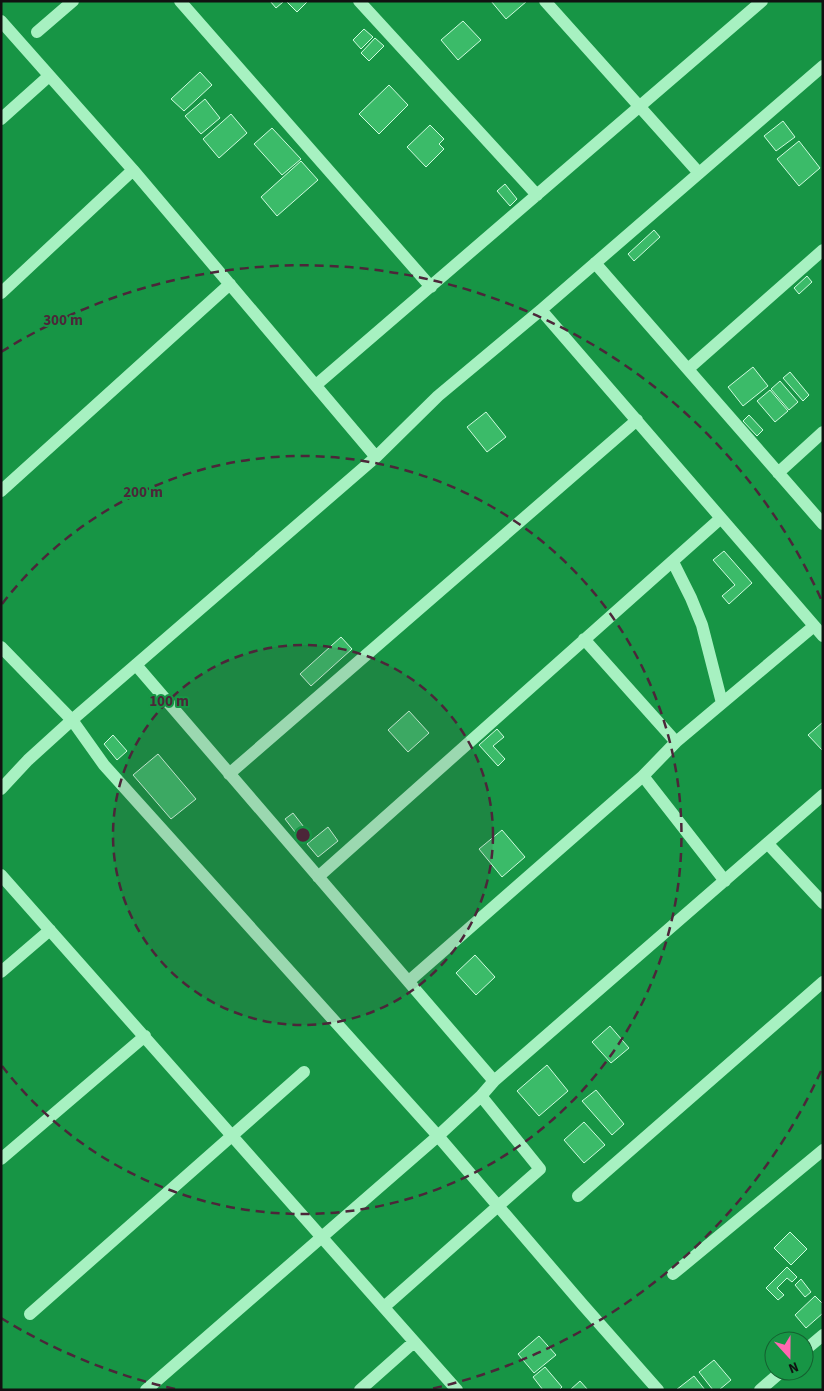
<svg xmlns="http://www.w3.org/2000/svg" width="824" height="1391" viewBox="0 0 824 1391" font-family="'Source Sans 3',sans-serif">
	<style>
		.building { fill: #3bbb69; stroke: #cffcdf }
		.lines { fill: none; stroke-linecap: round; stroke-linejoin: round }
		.minor { stroke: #a7f1c1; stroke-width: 12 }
		.ring { fill: none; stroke: #4c2639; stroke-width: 2.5; stroke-dasharray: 9 6 }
		.centre { fill: #4c2639; stroke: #179545; stroke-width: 2.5 }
		.ring-label { font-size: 15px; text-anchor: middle; font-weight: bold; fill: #4c2639; stroke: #179545; stroke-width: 4; stroke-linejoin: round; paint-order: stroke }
	</style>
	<rect width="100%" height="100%" fill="#179545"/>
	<path class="building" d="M270 1H283V2L276 8Z
		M286 1H307V2L297 12Z
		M491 1H527L506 19Z
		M463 21 481 40 458 60 441 40Z
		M364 29 373 37 361 49 353 40Z
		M375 38 384 46 369 61 361 53Z
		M200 72 212 85 184 111 171 99Z
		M389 85 408 105 379 134 359 114Z
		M205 99 220 118 201 134 185 116Z
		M231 114 247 133 219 158 203 139Z
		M783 121 795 137 776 151 764 136Z
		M430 125 444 139 439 144 444 149 426 167 407 147Z
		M272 128 301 159 282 175 254 144Z
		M799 141 820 168 799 186 777 159Z
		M301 161 318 180 277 216 261 197Z
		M505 184 517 199 510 206 497 191Z
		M654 230 660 237 634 261 628 254Z
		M807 276 812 282 799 294 794 288Z
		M753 367 768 386 743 406 728 387Z
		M790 372 809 395 803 401 783 378Z
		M780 381 798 402 789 410 771 389Z
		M770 390 788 411 775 422 757 401Z
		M486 412 506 437 487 452 467 427Z
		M749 415 763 430 757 436 743 421Z
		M724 551 752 583 729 604 722 596 735 585 713 560Z
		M341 637 352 649 311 686 300 674Z
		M409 711 429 733 408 752 388 730Z
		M823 722V751L808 735Z
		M497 729 504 737 493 746 505 759 498 766 479 745Z
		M113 735 127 751 117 760 104 744Z
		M158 754 196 799 171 819 133 775Z
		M293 813 307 831 299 837 285 819Z
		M328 827 338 841 318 857 307 844Z
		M502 830 525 857 502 877 479 849Z
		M475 955 495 977 476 995 456 973Z
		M610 1026 629 1048 611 1063 592 1042Z
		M547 1065 568 1091 539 1116 517 1091Z
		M596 1090 624 1124 612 1135 582 1101Z
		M584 1122 605 1145 584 1163 564 1140Z
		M790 1232 807 1249 791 1265 774 1248Z
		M787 1267 797 1277 792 1282 787 1278 777 1288 784 1295 778 1300 766 1288Z
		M801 1279 811 1292 805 1297 795 1285Z
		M815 1296 823 1304V1313L806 1328 795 1315Z
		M539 1336 556 1355 534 1373 518 1354Z
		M714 1360 731 1380 719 1390H713L699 1372Z
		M545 1367 562 1387 559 1390H543L533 1377Z
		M694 1376 705 1390H676Z
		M580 1381 588 1390H570Z"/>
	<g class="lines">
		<path class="minor" d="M180 1 431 287
			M359 1 537 195
			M545 1 699 173
			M1 21 133 170 376 457
			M37 32 73 1
			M1 119 49 76
			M595 263 823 524
			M1 293 133 170
			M541 310 823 636
			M688 369 823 250
			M316 385 762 1
			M778 473 823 432
			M1 491 230 284
			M673 562 691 598 702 625 722 703
			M584 639 676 742 643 776 725 881
			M1 647 72 720 28 760 1 789
			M136 665 494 1081
			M676 742 814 626
			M229 774 637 420
			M768 844 823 903
			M1 875 457 1390
			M318 877 721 518
			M1 972 50 930
			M409 981 643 776
			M1 1159 145 1036
			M578 1196 823 982
			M673 1274 823 1150
			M384 1307 540 1169 481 1096
			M30 1314 304 1072
			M804 1351 823 1335
			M146 1390 438 1136 481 1096 494 1081 823 795
			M360 1390 414 1342
			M658 1390 583 1305 438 1136 104 765 72 720 376 457 438 396 541 310 823 66
			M760 1390 782 1371"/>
	</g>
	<circle cx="303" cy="835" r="190" fill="#4c2639" fill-opacity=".12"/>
	<g class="ring">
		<circle cx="303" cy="835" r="190"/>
		<path d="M2 604A379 379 0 1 1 2 1066"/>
		<path d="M821 1071A569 569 0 0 1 431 1389M175 1389A569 569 0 0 1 1 1318M1 352A569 569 0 0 1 821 599"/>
	</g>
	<circle cx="303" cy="835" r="8" class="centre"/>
	<g class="ring-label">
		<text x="63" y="325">300 m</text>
		<text x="143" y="497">200 m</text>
		<text x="169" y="706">100 m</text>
	</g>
	<rect width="824" height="1391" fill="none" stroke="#111111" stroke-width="5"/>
	<g transform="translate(789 1356) rotate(159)"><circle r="24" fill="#179545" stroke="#156030"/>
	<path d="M0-4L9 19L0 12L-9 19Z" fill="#ff67b1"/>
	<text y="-8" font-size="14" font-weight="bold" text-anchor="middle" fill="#111111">N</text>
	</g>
</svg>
